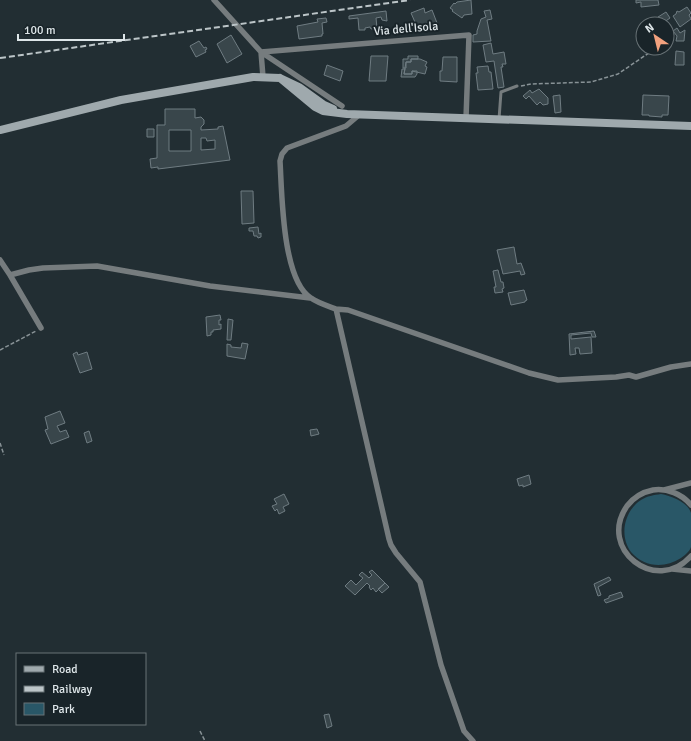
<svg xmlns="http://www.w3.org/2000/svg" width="691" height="741" viewBox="0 0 691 741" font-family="Signika,sans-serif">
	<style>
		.green { fill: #295767 }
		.building { fill: #39464b; stroke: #6f7c82; fill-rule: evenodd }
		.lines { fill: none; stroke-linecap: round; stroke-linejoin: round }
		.path { stroke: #889296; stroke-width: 1.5; stroke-dasharray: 4 2; stroke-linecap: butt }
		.service { stroke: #767c7e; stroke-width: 3 }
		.minor { stroke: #767c7e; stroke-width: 5.5 }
		.secondary { stroke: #9fa9ad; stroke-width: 8 }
		.rail { stroke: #bcc5c8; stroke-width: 2; stroke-dasharray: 6 3; stroke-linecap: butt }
		.labels { text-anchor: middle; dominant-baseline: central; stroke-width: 4; stroke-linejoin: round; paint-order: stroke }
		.street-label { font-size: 12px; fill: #dee6e9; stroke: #192429 }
	</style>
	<rect width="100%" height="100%" fill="#222e33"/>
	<path class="green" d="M661 494C671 496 688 502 691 513 691 518 691 526 691 532 691 536 691 543 691 547 690 551 684 556 681 558 664 569 644 567 631 552 619 536 624 511 641 500 647 496 654 495 661 494Z"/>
	<path class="building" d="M471 0 472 14 464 15 462 18 452 11 453 10 450 8 454 3 455 4 457 2Z
		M636 0H658L659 5 641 7V2L636 3Z
		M687 7 691 13 689 15 691 19 680 27 673 16 676 14 677 11 679 12Z
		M424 8 425 13 432 10 437 23 418 29 411 13Z
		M490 10 492 19 487 20 491 41 473 42V35L477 34V31L481 19 486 17 484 11Z
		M386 11 387 21 382 20 381 17 376 18 377 28 371 29 370 27 365 28V30H359L358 18 349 19V16Z
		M666 12 670 18 663 23 658 17Z
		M326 18 327 22 322 23 323 34H322V36L299 39 297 26 318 22 317 19Z
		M677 28 680 33 685 30 684 41H676L677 36 673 31Z
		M231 35 242 54 227 63 217 44Z
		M199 41 204 48 206 47 207 49 205 50 206 52 196 57 190 46Z
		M491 43 493 54 504 52 506 64H502L503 67H501L504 87 498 88 494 61 486 62 483 45Z
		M676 51 684 52V65H675Z
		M371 56H388L386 81H369Z
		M408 56H418V59H411V62H406V68H403V59H408Z
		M443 57H457V82L440 81V71H442Z
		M411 59H420L427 62 425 66 427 67 425 74 412 71V74H404L406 62H411Z
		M327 65 343 71 340 81 324 75Z
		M488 66 489 72H491L493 89 478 90 476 73H478L477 67Z
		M402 69H405L404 74H412V71H417V74L415 77H401Z
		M539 89 548 98V104L543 105 540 102 537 105 529 96 526 99 523 96 530 90 532 93Z
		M560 95 561 112 555 113 553 96Z
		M643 95 669 96 668 115H662V117L649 116V115H642Z
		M165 109H195V118L201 117 204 120V124L201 127V130L218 129V127L223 126 230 160 158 169V167L151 168 150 159 157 158V125H165ZM169 130H191V151H169ZM201 138H206L207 141 215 140V149L201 150Z
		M147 129H154V137H147Z
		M241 191H253L254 223 242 224Z
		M258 227 259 234 261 233V237L258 238 257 236H254L253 231H249V228Z
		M514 247 517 264 521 263 525 274 521 275 520 271 503 274 497 250Z
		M498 270 501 282H503L504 288 502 289 503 292 495 293 494 287H496L493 271Z
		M524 290 527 300 525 301V302L511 305 508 293Z
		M220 315 221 320H219V325L221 324V329L213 330V332H211V335L207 336 206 317Z
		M228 319 233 320 231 340H227Z
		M594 331 596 337H592L591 333 571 335V339L591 337 592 353 580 354 579 348H575L576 354 570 355 569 334Z
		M242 343 248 344 245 359 227 356V344L231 345V347L241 348Z
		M77 352 78 355 87 352 92 369 80 373 73 354Z
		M60 411 65 423 57 426 60 432 66 430 69 437 51 444 45 430 48 429 45 417Z
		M317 429 319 434 311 436 310 430Z
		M89 431 92 441 87 443 84 433Z
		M529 475 531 484 523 487V485L519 486 517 479Z
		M284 494 289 504 283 507 285 511 279 514 277 509 275 511 272 506 277 504 274 499Z
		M372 570 385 583 376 592 373 588 371 590 369 587 370 586 367 583 355 595 345 586 351 580 356 585 363 578 359 575 362 572 369 578 372 575 369 572Z
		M609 577 611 580 598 587 601 595 598 596 594 584Z
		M385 583 389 587 382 593 378 589Z
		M621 592 623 597 606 603 604 600 609 598V596Z
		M329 714 332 726 327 728 324 715Z"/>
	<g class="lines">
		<path class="path" d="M667 40 669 38
			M521 86 531 84 591 82 618 74 656 48
			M0 350 36 331
			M0 443 4 455
			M200 731 205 741"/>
		<path class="service" d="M499 119 501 92 517 86"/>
		<path class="minor" d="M214 0 261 52 263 77
			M261 52 469 35 466 118
			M261 52 342 106
			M359 115 346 126 287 148 282 154 280 161C282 193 282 280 311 298 318 303 328 306 336 309L389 539 391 545 396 553 420 582 441 665 464 731 473 741
			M0 260 10 275 41 328
			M10 275 29 270 43 268 97 266 210 286 310 298
			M336 309 348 310 529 373 558 380 616 377 629 375 636 377 671 367 691 364
			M664 490 691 483
			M691 505C682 494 667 488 653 490 643 492 633 498 627 506 597 549 656 595 691 556
			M672 569 691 571"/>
		<path class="secondary" d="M280 78 315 107 323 111 347 114 691 126
			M0 130 121 100 253 77 280 78 299 87 324 105 333 109"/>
		<path class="rail" d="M0 58 410 0"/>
	</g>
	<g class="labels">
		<g class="street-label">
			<text transform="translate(406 29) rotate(-5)">Via dell'Isola</text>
		</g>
	</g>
	<rect x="16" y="653" width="130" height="72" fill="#192429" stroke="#687276"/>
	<rect x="24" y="666" width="20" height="6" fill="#9fa9ad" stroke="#687276"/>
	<text x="52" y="673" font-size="12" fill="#dee6e9">Road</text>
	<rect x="24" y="686" width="20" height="6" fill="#bcc5c8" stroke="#687276"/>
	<text x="52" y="693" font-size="12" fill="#dee6e9">Railway</text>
	<rect x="24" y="703" width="20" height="12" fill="#295767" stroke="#687276"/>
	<text x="52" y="713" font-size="12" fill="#dee6e9">Park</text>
	<g transform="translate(655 36) rotate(325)"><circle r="19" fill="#192429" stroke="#687276"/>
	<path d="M0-3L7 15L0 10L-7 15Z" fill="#f2a17e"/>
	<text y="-6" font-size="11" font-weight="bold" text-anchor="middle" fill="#dee6e9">N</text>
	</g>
	<path d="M18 34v6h106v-6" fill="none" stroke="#dee6e9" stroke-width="2"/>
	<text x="24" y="34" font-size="12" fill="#dee6e9" stroke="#192429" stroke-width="3" paint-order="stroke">100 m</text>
</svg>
